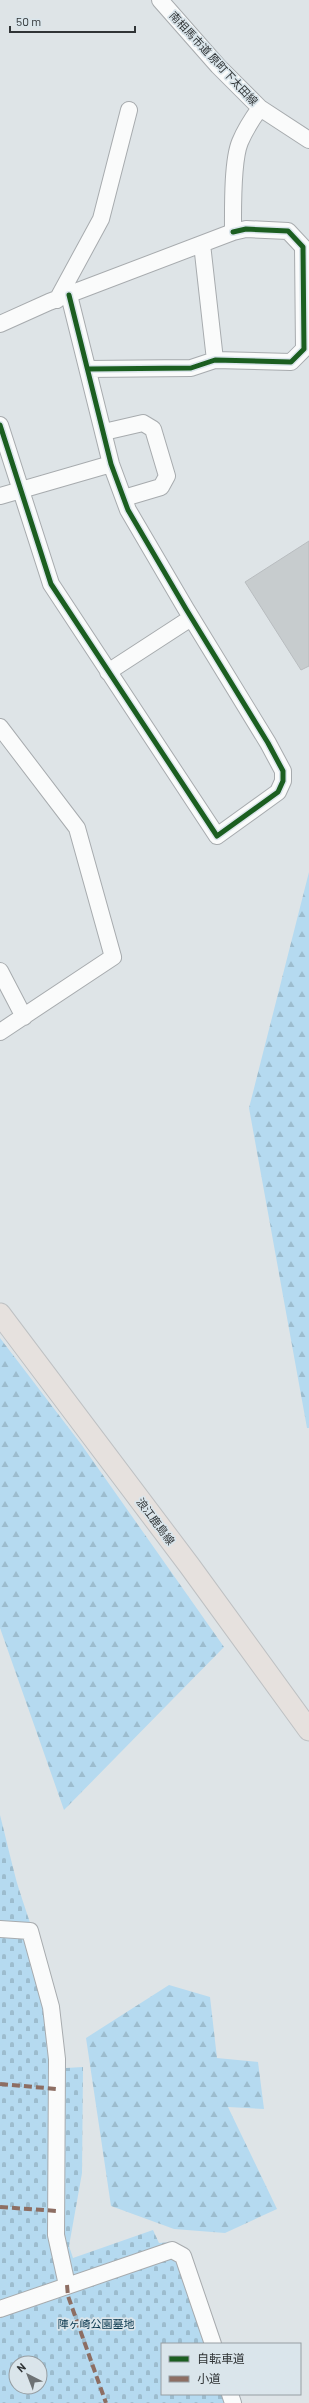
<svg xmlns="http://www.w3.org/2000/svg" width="309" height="2403" viewBox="0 0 309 2403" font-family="Barlow,'Noto Sans JP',sans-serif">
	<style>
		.forest { fill: url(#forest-firs) }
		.cemetery { fill: url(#cemetery-stones); fill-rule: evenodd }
		.building { fill: #c7ccce; stroke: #b8bcbf }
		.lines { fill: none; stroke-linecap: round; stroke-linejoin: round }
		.minor-casing { stroke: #a7abae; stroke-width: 18 }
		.major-casing { stroke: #bec1c3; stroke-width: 23 }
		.minor { stroke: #fafbfb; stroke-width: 16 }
		.major { stroke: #e6e1de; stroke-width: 21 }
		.quiet { stroke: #8d6e63; stroke-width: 4; stroke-dasharray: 8 4; stroke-linecap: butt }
		.cycleway-casing { stroke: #dae5eb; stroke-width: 8 }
		.cycleway { stroke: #1b5e20; stroke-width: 5 }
		.labels { text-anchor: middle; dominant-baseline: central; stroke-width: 3.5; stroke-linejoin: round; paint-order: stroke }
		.street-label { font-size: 11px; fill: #303436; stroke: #dae5eb }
		.park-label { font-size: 11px; fill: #07354c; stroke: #dae5eb }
	</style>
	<defs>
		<pattern id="forest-firs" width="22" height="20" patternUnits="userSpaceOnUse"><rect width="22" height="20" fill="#b5daf0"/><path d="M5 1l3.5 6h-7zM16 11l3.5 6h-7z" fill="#9cbcce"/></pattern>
		<pattern id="cemetery-stones" width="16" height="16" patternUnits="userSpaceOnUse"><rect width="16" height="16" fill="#b5daf0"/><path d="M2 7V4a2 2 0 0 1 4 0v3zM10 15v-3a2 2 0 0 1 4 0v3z" fill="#9cbcce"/></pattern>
	</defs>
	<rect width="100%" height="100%" fill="#dee4e7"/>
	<path class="forest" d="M309 872V1428H307L249 1108Z
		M0 1338 81 1444 224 1647 64 1810 0 1628Z
		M169 1985 210 1997 217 2058 258 2062 264 2109 228 2107 277 2209 225 2233 174 2229 111 2206 86 2038Z"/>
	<path class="cemetery" d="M0 1815C6 1838 11 1861 17 1883 36 1944 61 2003 66 2068L83 2067 82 2173 69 2246 73 2258 153 2230 159 2243 173 2242 190 2257 221 2344H162V2394H239L242 2403H0ZM16 2363H40V2387H16Z"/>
	<path class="building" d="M309 541V666L301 670 245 582Z"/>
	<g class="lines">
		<g class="minor-casing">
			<path id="minor" d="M160 0 218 66 260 108 309 140
				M202 244 215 360
				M57 300 101 219 129 110
				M0 324 49 302 233 232C233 210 232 161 240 142 245 130 252 119 260 108
				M88 369 191 368 215 360 291 362 304 349 303 247 288 231 246 229 233 232
				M0 425 51 584 217 836 278 792 283 781V771L268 743 186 609 128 510 111 464 69 295
				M104 432 143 423 153 429 167 476 161 487 124 498
				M0 496 111 464
				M108 672 191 618
				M0 727 77 828 113 957 0 1032
				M0 971 24 1017
				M0 1929 30 1931 51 2007 57 2059 56 2235 67 2285
				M0 2309 172 2250 183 2256 213 2344
				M230 2394 233 2403"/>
		</g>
		<g class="major-casing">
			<path id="major" d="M0 1314 189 1565 309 1730"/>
		</g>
		<use href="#minor" class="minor"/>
		<use href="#major" class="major"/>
		<path class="quiet" d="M0 2084 57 2089
			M0 2207 57 2211
			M67 2285 68 2296 106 2403"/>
		<g class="cycleway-casing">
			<path id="cycleway" d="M88 369 191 368 215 360 291 362 304 349 303 247 288 231 246 229 233 232
				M0 425 51 584 217 836 278 792 283 781V771L268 743 186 609 128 510 111 464 69 295"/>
		</g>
		<use href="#cycleway" class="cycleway"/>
	</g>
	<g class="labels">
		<g class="street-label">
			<text transform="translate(214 58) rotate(47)">南相馬市道 原町下太田線</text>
			<text transform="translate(156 1521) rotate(53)">浪江鹿島線</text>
		</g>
		<g class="park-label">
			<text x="96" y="2323">陣ヶ崎公園墓地</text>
		</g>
	</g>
	<rect x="161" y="2343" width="140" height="52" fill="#dae5eb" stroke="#969ea3"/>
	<rect x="169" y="2356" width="20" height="6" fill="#1b5e20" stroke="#969ea3"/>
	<text x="197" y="2363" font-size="12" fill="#303436">自転車道</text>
	<rect x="169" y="2376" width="20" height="6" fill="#8d6e63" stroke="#969ea3"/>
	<text x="197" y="2383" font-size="12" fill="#303436">小道</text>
	<g transform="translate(28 2375) rotate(318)"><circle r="19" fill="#dae5eb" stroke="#969ea3"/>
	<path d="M0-3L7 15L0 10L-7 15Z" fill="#6d7274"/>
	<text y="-6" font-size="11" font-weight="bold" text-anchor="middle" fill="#303436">N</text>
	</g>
	<path d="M10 26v6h125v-6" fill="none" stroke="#303436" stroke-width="2"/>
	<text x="16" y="26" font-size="12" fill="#303436" stroke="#dae5eb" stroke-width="3" paint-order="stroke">50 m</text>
</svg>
